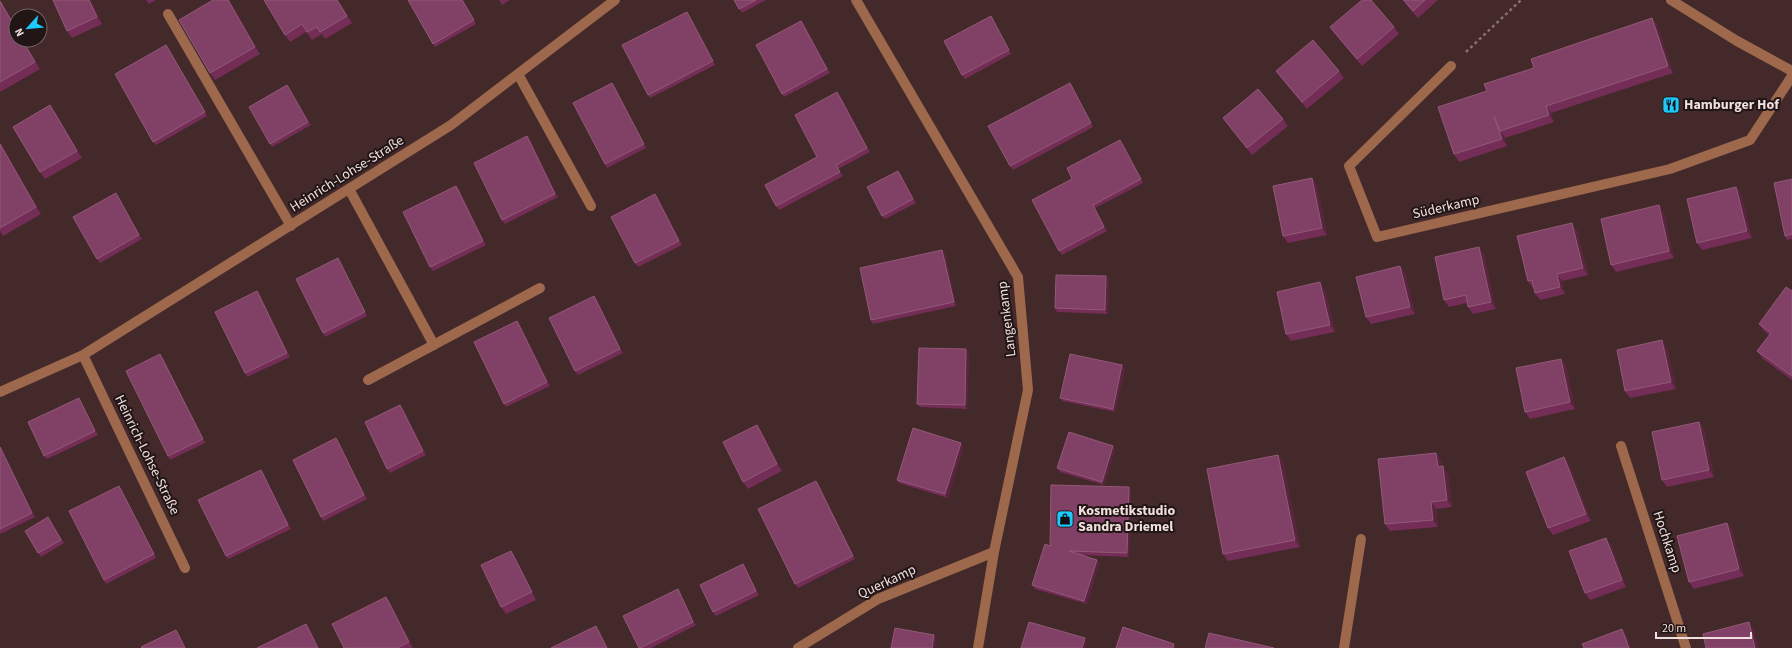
<svg xmlns="http://www.w3.org/2000/svg" width="1792" height="648" viewBox="0 0 1792 648" font-family="'Source Sans 3',sans-serif">
	<style>
		.lines { fill: none; stroke-linecap: round; stroke-linejoin: round }
		.path { stroke: #877070; stroke-width: 2.5; stroke-dasharray: 3 3; stroke-linecap: butt }
		.minor { stroke: #9d684c; stroke-width: 10 }
		.wall { fill: #742d56 }
		.shaded-wall { fill: #5a243e }
		.building { fill: #814065; stroke: #935978 }
		.labels { text-anchor: middle; dominant-baseline: central; stroke-width: 4; stroke-linejoin: round; paint-order: stroke }
		.poi-label { font-size: 14px; font-weight: bold; fill: #f2dfdf; stroke: #211515; text-anchor: start }
		.street-label { font-size: 14px; fill: #f2dfdf; stroke: #211515 }
	</style>
	<rect width="100%" height="100%" fill="#432929"/>
	<g class="lines">
		<path class="path" d="M1466 52 1521 0"/>
		<path class="minor" d="M856 0 1018 277 1028 390 994 552 978 648
			M1671 0 1737 41 1792 71
			M168 14 291 226
			M1451 66 1349 166 1377 237 1670 169 1750 140 1792 76
			M518 74 591 206
			M349 189 434 345
			M83 355 185 568
			M368 380 540 288
			M0 392 83 355 451 125 615 0
			M1621 446 1686 648
			M798 648 878 599 994 552
			M1344 648 1361 539"/>
	</g>
	<path class="wall" d="M0 0 40 69 0 92Z
		M53 0H91L102 24 72 38 67 31Z
		M146 0H156L149 4Z
		M229 0 260 54 215 80 210 73Z
		M338 0 352 23 325 39 322 34 312 40 306 32 290 42 285 35Z
		M408 0H463L476 24 435 47Z
		M499 0H510L502 5Z
		M734 0H766L742 13Z
		M1402 0H1438L1418 18Z
		M690 16 715 65 650 98 648 95Z
		M991 16 993 20 1011 54 965 79 962 75Z
		M1652 18 1657 25 1673 73 1551 113 1554 122 1505 138 1504 136 1507 146 1459 162 1454 154 1487 91 1534 68Z
		M801 21 804 24 830 73 784 97 782 94Z
		M1330 27H1394L1399 34 1362 66 1335 34Z
		M166 45 207 116 156 145 153 142Z
		M1276 71H1339L1344 78 1307 109 1281 78Z
		M1070 83 1072 86 1093 127 1013 170 1010 166Z
		M287 85 311 125 272 147 270 144Z
		M615 87 646 148 607 168 605 164Z
		M840 95 870 152 838 169 843 176 779 210 776 206 817 157Z
		M55 112 82 158 45 179 40 172Z
		M1223 118 1283 119 1288 126 1252 155 1228 125Z
		M527 136 530 140 558 197 505 224 502 220Z
		M0 142 41 214 3 236 0 231Z
		M1123 144 1143 183 1095 208 1107 231 1062 255 1059 251 1072 179Z
		M898 171 916 203 885 219 882 216Z
		M1312 178 1317 185 1327 235 1288 243 1283 236Z
		M1792 179V239L1787 240 1785 236Z
		M456 186 459 189 486 245 433 271 430 267Z
		M1736 187 1741 194 1752 238 1702 250 1697 243Z
		M655 194 658 198 682 245 638 267 635 263Z
		M118 197 142 239 100 263 97 259Z
		M1659 205 1664 213 1674 258 1616 272 1611 265Z
		M1577 230 1588 275 1562 281 1565 294 1540 300 1535 293 1534 288H1533L1528 281Z
		M1479 247 1484 255 1496 309 1473 314 1468 307 1467 303 1449 307 1444 300Z
		M942 250 945 254 956 306 873 324 871 320Z
		M338 258 367 316 325 337 323 333Z
		M1400 266 1405 273 1415 314 1371 324 1366 317Z
		M1109 280 1108 314 1057 312 1055 308Z
		M1325 290 1335 332 1291 341 1286 334Z
		M1792 291V380L1762 358 1757 351 1769 335 1764 331 1759 324Z
		M260 295 290 357 247 377 245 373Z
		M594 296 597 300 623 353 578 375 575 371Z
		M517 321 520 325 550 386 506 407 504 404Z
		M1667 348 1676 389 1630 398 1625 391Z
		M969 353 967 409 920 407 917 404Z
		M163 358 205 443 170 460 168 456Z
		M1561 359 1566 366 1575 409 1530 419 1525 412Z
		M1122 365 1125 369 1115 412 1063 401 1060 398Z
		M81 402 98 435 47 459 44 456Z
		M403 409 426 455 390 473 387 469Z
		M1699 422 1704 429 1714 477 1667 487 1662 480Z
		M757 425 762 432 782 471 748 489 743 482Z
		M339 442 367 499 323 521 321 517Z
		M961 443 963 447 948 498 899 483 897 480Z
		M0 446 35 517 0 534Z
		M1115 449 1104 485 1060 472 1057 468Z
		M1436 453 1441 460 1442 467 1448 474 1452 507 1436 509 1438 527 1390 531 1385 524Z
		M1278 455 1283 462 1300 547 1228 561 1223 554Z
		M1569 464 1591 521 1553 535 1548 528Z
		M261 470 263 473 291 529 228 559 226 556Z
		M816 481 819 485 855 559 798 588 795 584Z
		M121 489 156 558 106 584 104 580Z
		M1131 491 1129 557 1082 555 1097 560 1099 564 1087 604 1035 589 1032 585 1050 546Z
		M48 517 64 543 41 557 38 553Z
		M1727 523 1732 530 1744 576 1694 589 1689 582Z
		M1611 545 1626 587 1590 600 1585 593Z
		M511 551 516 558 536 600 506 614 501 607Z
		M743 564 746 568 759 595 716 616 713 612Z
		M678 589 696 625 651 648H639Z
		M386 597 391 604 413 648H344Z"/>
	<path class="shaded-wall" d="M0 0 16 27V29L0 1Z
		M89 0H91L102 24 97 17Z
		M228 0H229L260 54 255 47Z
		M337 0H338L352 23 347 16Z
		M687 12 690 16 715 65 713 61Z
		M1652 18 1657 25 1673 73 1668 66Z
		M801 21 804 24 830 73 827 69Z
		M22 40H23L40 69 35 62Z
		M166 45 169 49 207 116 205 112Z
		M612 83 615 87 646 148 644 144Z
		M287 85 290 88 311 125 308 122Z
		M837 92 840 95 870 152 867 148Z
		M50 105 55 112 82 158 77 151Z
		M1546 106 1551 113 1554 122 1549 115Z
		M1494 116 1500 131 1504 136 1507 146 1502 139Z
		M527 136 530 140 558 197 555 194Z
		M1120 140 1123 144 1143 183 1141 179Z
		M0 142 41 214 36 207 0 144Z
		M898 171 901 174 916 203 913 199Z
		M1312 178 1317 185 1327 235 1322 228Z
		M456 186 459 189 486 245 483 241Z
		M1736 187 1741 194 1752 238 1747 231Z
		M116 193 118 197 142 239 139 235Z
		M655 194 658 198 682 245 679 241Z
		M1093 205 1095 208 1107 231 1104 227Z
		M1659 205 1664 213 1674 258 1669 251Z
		M1572 223 1577 230 1588 275 1583 268Z
		M1479 247 1484 255 1496 309 1491 302Z
		M942 250 945 254 956 306 954 302Z
		M1400 266 1405 273 1415 314 1410 307Z
		M1557 274 1562 281 1565 294 1560 287Z
		M1106 276 1109 280 1108 314 1105 310Z
		M1320 282 1325 290 1335 332 1330 325Z
		M257 291 260 295 290 357 287 353Z
		M594 296 597 300 623 353 620 349Z
		M517 321 520 325 550 386 547 382Z
		M1662 340 1667 348 1676 389 1671 382Z
		M966 349 969 353 967 409 965 405Z
		M160 354 163 358 205 443 203 439Z
		M1561 359 1566 366 1575 409 1570 402Z
		M1122 365 1125 369 1115 412 1113 409Z
		M79 398 81 402 98 435 95 431Z
		M400 405 403 409 426 455 423 451Z
		M1699 422 1704 429 1714 477 1709 470Z
		M757 425 762 432 782 471 777 464Z
		M336 438 339 442 367 499 364 495Z
		M961 443 963 447 948 498 945 494Z
		M0 446 35 517 32 513 0 447Z
		M1113 446 1115 449 1104 485 1102 482Z
		M1436 453 1441 460 1443 474 1438 467Z
		M1278 455 1283 462 1300 547 1295 540Z
		M1564 457 1569 464 1591 521 1586 514Z
		M1443 466 1448 474 1452 507 1447 500Z
		M261 470 263 473 291 529 288 525Z
		M816 481 819 485 855 559 853 556Z
		M119 486 121 489 156 558 154 554Z
		M1129 487 1131 491 1129 557 1127 553Z
		M1431 502 1436 509 1438 527 1433 520Z
		M1727 523 1732 530 1744 576 1739 569Z
		M1606 538 1611 545 1626 587 1622 580Z
		M511 551 516 558 536 600 532 592Z
		M1097 560 1099 564 1087 604 1084 601Z
		M743 564 746 568 759 595 756 591Z
		M678 589 696 625 693 622Z
		M386 597 391 604 413 648 409 642Z
		M1749 622 1754 629 1759 648H1755Z
		M306 624 311 631 319 648H318Z
		M596 626 598 630 608 648H607Z
		M1622 629 1627 636 1631 648H1629Z
		M176 630 181 637 186 648H185Z
		M934 635 937 639 935 648H932Z
		M1085 638 1087 642 1085 648H1082Z
		M1174 644 1177 648H1173Z"/>
	<path class="building" d="M53 0H89L97 17 67 31Z
		M213 0H228L255 47 210 73 179 20Z
		M264 0H337L347 16 320 32 317 27 307 32 302 24 285 35Z
		M408 0H462L474 20 433 44Z
		M734 0H756L739 9Z
		M1362 0H1371L1394 27 1357 59 1330 27Z
		M1404 0H1425L1413 11Z
		M0 1 16 29V40H22L35 62 0 82Z
		M687 12 713 61 648 95 622 45Z
		M991 16 1009 50 962 75 944 41Z
		M1652 18 1668 66 1546 106 1549 115 1500 131 1494 116 1502 139 1454 154 1438 107 1487 91 1484 84 1534 68 1531 59Z
		M801 21 827 69 782 94 756 45Z
		M1313 40 1339 71 1302 102 1276 71Z
		M166 45 205 112 153 142 115 74Z
		M612 83 644 144 605 164 573 103Z
		M1070 83 1091 123 1010 166 988 126Z
		M287 85 308 122 270 144 249 107Z
		M1258 89 1283 119 1247 148 1223 118Z
		M837 92 867 148 836 165 840 172 776 206 765 185 817 157 795 115Z
		M50 105 77 151 40 172 13 127Z
		M527 136 555 194 502 220 474 163Z
		M1120 140 1141 179 1093 205 1104 227 1059 251 1032 200 1072 179 1067 168Z
		M0 144 36 207 0 228Z
		M898 171 913 199 882 216 867 187Z
		M1312 178 1322 228 1283 236 1273 186Z
		M1792 179V234L1785 236 1774 183Z
		M456 186 483 241 430 267 403 212Z
		M1736 187 1747 231 1697 243 1687 199Z
		M116 193 139 235 97 259 73 217Z
		M655 194 679 241 635 263 611 217Z
		M1659 205 1669 251 1611 265 1601 219Z
		M1572 223 1583 268 1557 274 1560 287 1535 293 1532 280 1528 281 1517 236Z
		M1479 247 1491 302 1468 307 1466 295 1444 300 1435 257Z
		M942 250 954 302 871 320 860 268Z
		M338 258 365 312 323 333 296 279Z
		M1400 266 1410 307 1366 317 1356 277Z
		M1056 275 1106 276 1105 310 1055 308Z
		M1320 282 1330 325 1286 334 1277 292Z
		M1786 287 1792 291V376L1757 351 1771 333 1759 324Z
		M257 291 287 353 245 373 215 312Z
		M594 296 620 349 575 371 549 318Z
		M517 321 547 382 504 404 474 342Z
		M1662 340 1671 382 1625 391 1617 350Z
		M919 348 966 349 965 405 917 404Z
		M160 354 203 439 168 456 126 371Z
		M1070 354 1122 365 1113 409 1060 398Z
		M1561 359 1570 402 1525 412 1516 368Z
		M79 398 95 431 44 456 28 422Z
		M400 405 423 451 387 469 365 422Z
		M1699 422 1709 470 1662 480 1652 432Z
		M757 425 777 464 743 482 723 442Z
		M913 428 961 443 945 494 897 480Z
		M1069 432 1113 446 1102 482 1057 468Z
		M336 438 364 495 321 517 293 460Z
		M0 447 32 513 0 529Z
		M1436 453 1438 467 1443 466 1447 500 1431 502 1433 520 1385 524 1378 459Z
		M1278 455 1295 540 1223 554 1207 469Z
		M1564 457 1586 514 1548 528 1526 472Z
		M261 470 288 525 226 556 198 500Z
		M816 481 853 556 795 584 758 509Z
		M1051 485 1129 487 1127 553 1069 551 1097 560 1084 601 1032 585 1045 544 1050 546Z
		M119 486 154 554 104 580 69 511Z
		M48 517 61 540 38 553 25 531Z
		M1727 523 1739 569 1689 582 1677 536Z
		M1606 538 1622 580 1585 593 1569 551Z
		M511 551 532 592 501 607 481 565Z
		M743 564 756 591 713 612 700 585Z
		M678 589 693 622 640 648H639L623 616Z
		M386 597 409 642 397 648H344L332 624Z
		M1029 622 1085 638 1082 648H1021Z
		M1749 622 1755 648H1706L1703 634Z
		M306 624 318 648H257Z
		M596 626 607 648H551Z
		M1123 627 1174 644 1173 648H1116Z
		M895 628 934 635 932 648H891Z
		M1622 629 1629 648H1584L1582 644Z
		M176 630 185 648H142L141 647Z
		M1209 633 1274 648H1205Z"/>
	<defs>
		<g id="restaurant-square" transform="scale(0.9)"><rect x="-9" y="-9" width="18" height="18" rx="4" fill="#1bc9fc" stroke="#211515"/><path d="M-5-6h1v4h1v-4h1v4h1v-4h1v5L-1.5 .5V6h-2V.5L-5-1ZM5-6V6H3V1.5H1.5Q1.5-4 5-6Z" fill="#111"/></g>
		<g id="shop-square" transform="scale(0.9)"><rect x="-9" y="-9" width="18" height="18" rx="4" fill="#1bc9fc" stroke="#211515"/><path d="M-5-2.5h2.3a2.7 3.5 0 0 1 5.4 0H5L5.5 6h-11ZM-1.5-2.5h3a1.5 2.3 0 0 0-3 0Z" fill="#111"/></g>
	</defs>
	<g fill-rule="evenodd">
		<use href="#restaurant-square" x="1671" y="105"/>
		<use href="#shop-square" x="1065" y="519"/>
	</g>
	<g class="labels">
		<g class="poi-label">
			<text x="1684" y="105">Hamburger Hof</text>
			<text x="1078" y="511">Kosmetikstudio<tspan x="1078" dy="16">Sandra Driemel</tspan></text>
		</g>
		<g class="street-label">
			<text transform="translate(347 174) rotate(-32)">Heinrich-Lohse-Straße</text>
			<text transform="translate(1446 207) rotate(-13)">Süderkamp</text>
			<text transform="translate(1007 319) rotate(-97)">Langenkamp</text>
			<text transform="translate(147 455) rotate(64)">Heinrich-Lohse-Straße</text>
			<text transform="translate(1667 542) rotate(72)">Hochkamp</text>
			<text transform="translate(887 582) rotate(-25)">Querkamp</text>
		</g>
	</g>
	<g transform="translate(28 28) rotate(243)"><circle r="19" fill="#211515" stroke="#756666"/>
	<path d="M0-3L7 15L0 10L-7 15Z" fill="#1bc9fc"/>
	<text y="-6" font-size="11" font-weight="bold" text-anchor="middle" fill="#f2dfdf">N</text>
	</g>
	<path d="M1656 632v6h95v-6" fill="none" stroke="#f2dfdf" stroke-width="2"/>
	<text x="1662" y="632" font-size="12" fill="#f2dfdf" stroke="#211515" stroke-width="3" paint-order="stroke">20 m</text>
</svg>
